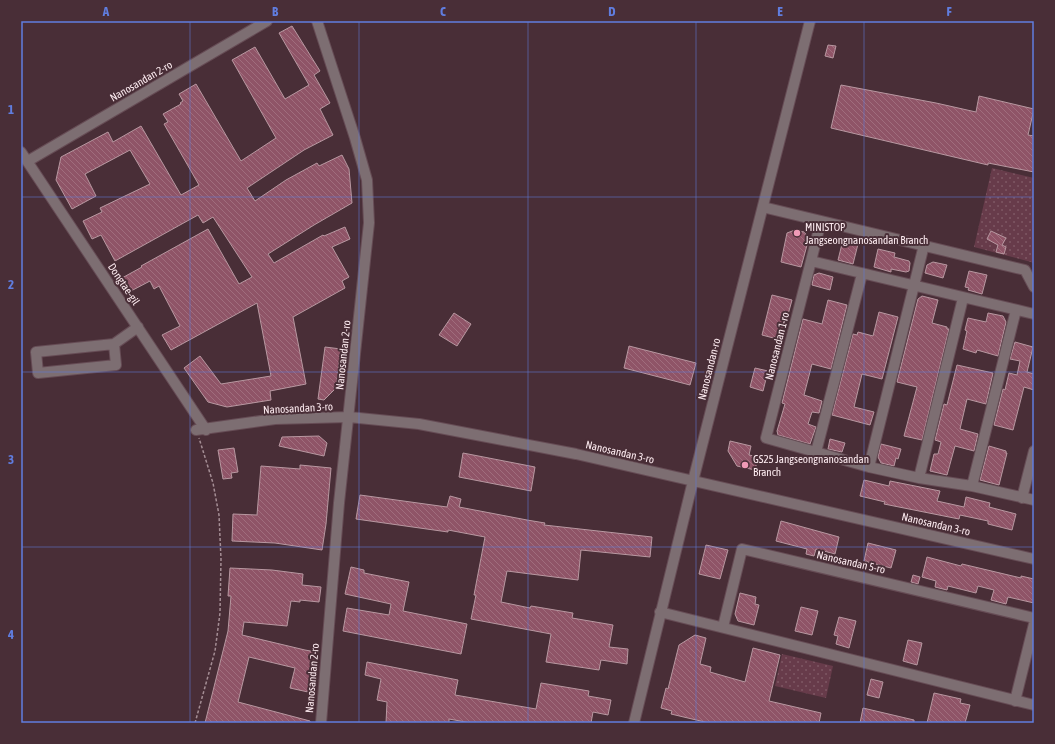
<svg xmlns="http://www.w3.org/2000/svg" width="1055" height="744" viewBox="0 0 1055 744" font-family="'Asap Condensed',sans-serif">
	<style>
		.grass { fill: url(#grass-dots) }
		.building { fill: url(#building-back-hatch); stroke: #b898a1 }
		.lines { fill: none; stroke-linecap: round; stroke-linejoin: round }
		.minor-casing { stroke: #664c55; stroke-width: 12 }
		.path { stroke: #a58e95; stroke-width: 1.5; stroke-dasharray: 3 2; stroke-linecap: butt }
		.minor { stroke: #7d6e72; stroke-width: 10 }
		.grid { fill: none; stroke: #607ddf; stroke-width: 1; stroke-opacity: 0.55 }
		.poi-dot { fill: #f09ab6; stroke: #492e37; stroke-width: 1.5 }
		.labels { text-anchor: middle; dominant-baseline: central; stroke-width: 4; stroke-linejoin: round; paint-order: stroke }
		.street-label { font-size: 11px; fill: #fdebf0; stroke: #492e37 }
		.poi-label { font-size: 11px; fill: #fdebf0; stroke: #492e37; text-anchor: start }
		.neatline { fill: none; stroke: #607ddf; stroke-width: 1.5 }
		.grid-label { font-size: 13px; text-anchor: middle; font-weight: bold; fill: #607ddf }
	</style>
	<defs>
		<pattern id="grass-dots" width="8" height="8" patternUnits="userSpaceOnUse"><rect width="8" height="8" fill="#673b4a"/><path d="M2 2h.1M6 6h.1" fill="none" stroke="#7e5864" stroke-width="1.8" stroke-linecap="round"/></pattern>
		<pattern id="building-back-hatch" width="6" height="6" patternUnits="userSpaceOnUse"><rect width="6" height="6" fill="#8f5467"/><path d="M-1 5l2 2M0 0l6 6M5-1l2 2" fill="none" stroke="#a06d7d"/></pattern>
	</defs>
	<rect width="100%" height="100%" fill="#492e37"/>
	<path class="grass" d="M992 168 1034 178V264L1031 262 974 247Z
		M782 654 833 666 826 698 775 686Z"/>
	<path class="building" d="M292 26 320 71 314 75 330 103 320 109 333 135 304 150 247 188 255 201 286 180 317 163 319 166 342 155 349 169 352 203 314 225 268 254 274 263 323 235 324 236 345 227 350 239 332 247 349 277 342 281 345 288 293 317 306 384 270 391 271 400 227 407 208 402 184 368 200 356 221 384 271 376 257 303 171 350 162 335 180 326 159 286 154 289 150 281 129 292 122 278 142 267 141 266 208 229 239 284 252 277 213 217 203 223 198 215 115 261 101 235 92 239 83 221 102 212 100 208 150 184 130 150 85 174 96 196 72 209 56 180 61 157 108 132 113 142 141 126 181 195 199 185 164 124 168 122 163 114 181 104 180 103 183 101 179 94 196 84 241 161 276 138 232 60 255 47 285 99 309 85 279 33Z
		M828 45 836 46 833 58 825 56Z
		M841 85 936 103 976 112 979 96 1034 109 1028 135 1034 136V172L988 163V165L831 128Z
		M795 230 804 232 809 238 801 267 781 262 787 233Z
		M991 231 1006 238 1002 245 1006 247 1004 254 996 252 998 245 987 239Z
		M843 240 858 244 853 264 838 260Z
		M878 249 895 253 894 257 909 261 910 263 909 271 906 272 891 269V272L874 267Z
		M933 262 947 265 943 278 925 273 927 265Z
		M969 271 987 275 982 294 968 290 969 288 965 287Z
		M819 273 833 277 830 290 812 285 814 275Z
		M772 295 792 300 781 340 762 335Z
		M922 296 938 300 932 323 947 327V329H949L922 440 904 436 917 387 897 382 918 299Z
		M828 300 847 305 831 369 812 364 804 395 822 401 819 413 812 412 808 424 816 427 810 444 778 435 777 431 785 404 782 403 803 319 822 324Z
		M879 312 898 317 882 379 862 374 854 407 874 412 870 425 832 415 853 334 857 335 858 332 873 336Z
		M454 313 471 324 457 346 439 335Z
		M988 313 1003 316 1006 322 998 356 977 350 976 353 963 349 967 331 965 330 968 318 986 322Z
		M1015 342 1033 347 1027 372 1034 374V390L1024 387 1013 430 994 425 1003 389 1005 390 1009 373 1017 375 1020 361 1010 359Z
		M629 346 696 363 690 385 624 368Z
		M325 347 341 349 336 388 324 400 318 399Z
		M957 365 993 373 986 404 967 399 960 429 978 434 974 451 955 446 947 475 930 471 934 454H938L941 442 935 440 944 404 947 405Z
		M755 368 768 371 763 391 750 387Z
		M319 436 327 443 324 456 279 446 282 437Z
		M830 439 845 443 842 452 828 449Z
		M730 441 751 446 749 455 758 457 755 470 737 466 728 451Z
		M881 444 901 449 898 459 896 458 894 466 881 463 878 457Z
		M989 446 1006 451V453H1007L999 485 980 480Z
		M234 448 238 472 231 473 232 478 223 479 218 450Z
		M463 453 535 467 531 491 459 477Z
		M300 465 331 468 326 524 322 550 275 543 232 541 233 514 257 515 261 466 300 469Z
		M864 480 889 486 890 481 940 491 937 501 964 507 966 497 990 503 989 507 1016 514 1012 530 988 524V521L960 515 959 519 884 504 885 502 860 496Z
		M360 495 447 507 450 496 461 499 459 507 527 520 545 523 544 525 652 537 650 557 581 550 578 580 507 571 501 602 530 608 531 606 573 613 572 618 613 625 609 647 628 649 627 664 601 660 599 670 546 662 551 634 471 619 476 595H474L485 537 448 530V532L356 519Z
		M781 521 839 537 835 554 816 549 814 556 806 554 807 549 776 541Z
		M868 543 896 550 891 568 864 561Z
		M706 545 728 550 720 579 699 574Z
		M927 557 961 566 962 564 1021 578V576L1034 579V603L1008 597 1006 604 991 600 994 590 978 586 976 593 948 586 947 590 935 587 936 581 922 577Z
		M351 567 364 570V573L409 582 403 611 467 624 461 654 343 631 347 608 389 615 391 604 345 594Z
		M230 568 272 570 303 574 302 585 321 587 319 602 300 600V602L291 601 287 626 244 622 242 635 305 650 316 652 314 669 308 692 290 688 295 668 249 657 238 702 310 721V723H205L228 631 231 596H228Z
		M913 575 920 577 918 584 911 582Z
		M740 593 756 597 755 604 759 605 754 625 738 621 735 614Z
		M801 607 818 611 812 635 795 631Z
		M839 617 856 621 849 648 836 644 838 636 834 635Z
		M695 635 706 638 700 664 711 667 710 672 745 682 753 648 780 655 769 701 821 713 819 723H709L671 714 672 711 661 708 666 688 668 689 679 645Z
		M908 640 922 643 917 665 903 661Z
		M367 662 458 680 455 695 536 709 541 683 589 691 588 696 611 700 608 715 593 712 591 723H471L449 719V723H386L387 702 377 700 381 679 365 675Z
		M871 679 883 682 879 698 867 695Z
		M934 693 961 699 960 703 970 705 965 723H927Z
		M863 708 914 720V723H860Z"/>
	<g class="lines">
		<g class="minor-casing">
			<path id="minor" d="M317 21 355 138 367 180 369 223 339 503 321 723
				M21 152 206 430
				M28 161 267 21
				M763 207 1025 270 1034 287
				M811 261 821 221
				M1034 314 811 261 766 438 869 467 919 478 972 486 1034 500
				M114 344 116 365 38 373 36 352 114 344 138 327
				M196 430 275 419 349 417 419 424 576 454 1034 559
				M816 452 862 274
				M869 467 924 245
				M919 478 963 298
				M972 486 1016 310
				M1022 498 1034 451
				M660 612 1034 705
				M723 627 742 549 1034 618
				M1015 701 1034 624
				M634 723 693 481 810 21"/>
		</g>
		<path class="path" d="M195 723 215 651 220 613 221 559 219 515 213 483 199 438"/>
		<use href="#minor" class="minor"/>
	</g>
	<path class="grid" d="M190 21V723M359 21V723M528 21V723M696 21V723M864 21V723M21 197H1034M21 372H1034M21 547H1034"/>
	<g class="poi-dot">
		<circle cx="797" cy="233" r="4"/>
		<circle cx="745" cy="465" r="4"/>
	</g>
	<g class="labels">
		<g class="street-label">
			<text transform="translate(141 81) rotate(-30)">Nanosandan 2-ro</text>
			<text transform="translate(124 284) rotate(56)">Dongtae-gil</text>
			<text transform="translate(777 346) rotate(-76)">Nanosandan 1-ro</text>
			<text transform="translate(343 355) rotate(-84)">Nanosandan 2-ro</text>
			<text transform="translate(709 369) rotate(-76)">Nanosandan-ro</text>
			<text transform="translate(298 408) rotate(-3)">Nanosandan 3-ro</text>
			<text transform="translate(620 452) rotate(13)">Nanosandan 3-ro</text>
			<text transform="translate(936 524) rotate(13)">Nanosandan 3-ro</text>
			<text transform="translate(851 562) rotate(13)">Nanosandan 5-ro</text>
			<text transform="translate(312 678) rotate(-85)">Nanosandan 2-ro</text>
		</g>
		<g class="poi-label">
			<text x="805" y="227">MINISTOP<tspan x="805" dy="13">Jangseongnanosandan Branch</tspan></text>
			<text x="753" y="459">GS25 Jangseongnanosandan<tspan x="753" dy="13">Branch</tspan></text>
		</g>
	</g>
	<rect width="1055" height="744" fill="none" stroke="#492e37" stroke-width="44"/>
	<rect x="22" y="22" width="1011" height="700" class="neatline"/>
	<g class="grid-label">
		<text x="106" y="16">A</text>
		<text x="275" y="16">B</text>
		<text x="443" y="16">C</text>
		<text x="612" y="16">D</text>
		<text x="780" y="16">E</text>
		<text x="949" y="16">F</text>
		<text x="11" y="114">1</text>
		<text x="11" y="289">2</text>
		<text x="11" y="464">3</text>
		<text x="11" y="639">4</text>
	</g>
</svg>
